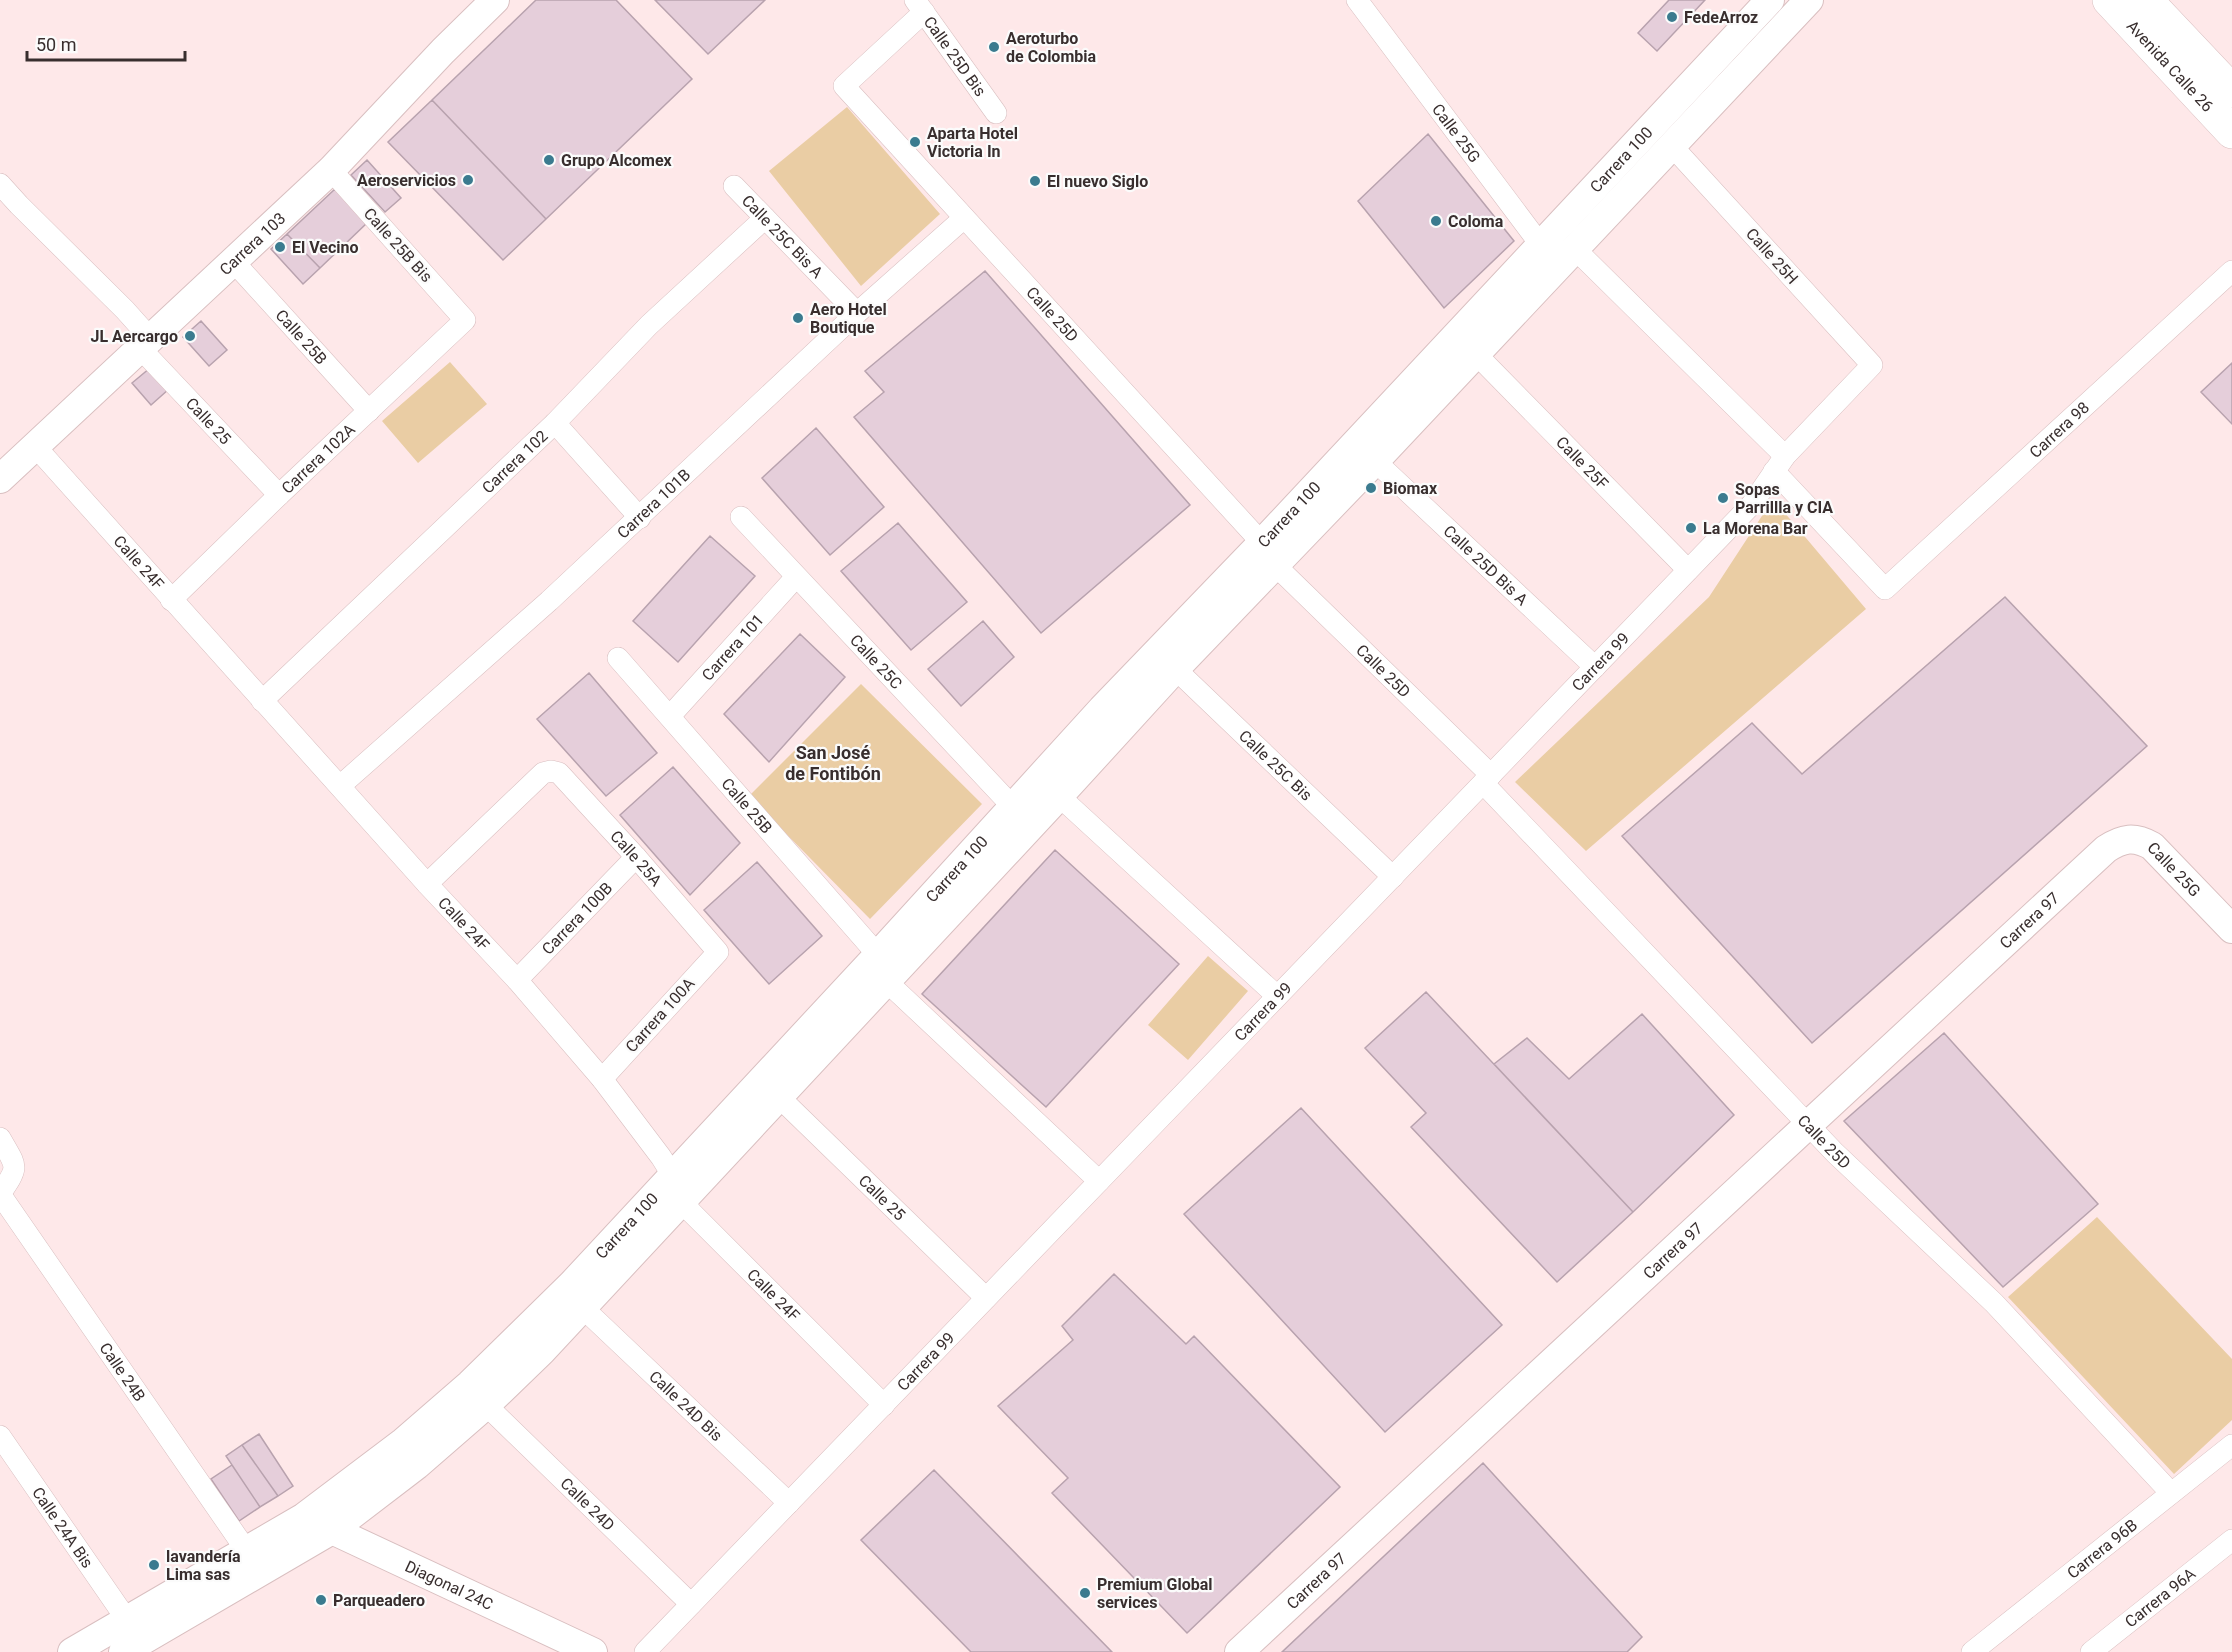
<svg xmlns="http://www.w3.org/2000/svg" width="2232" height="1652" viewBox="0 0 2232 1652" font-family="Roboto,sans-serif">
	<style>
		.green { fill: #eacda4 }
		.building { fill: #e5ceda; stroke: #b8a2ae; stroke-width: 1.5 }
		.lines { fill: none; stroke-linecap: round; stroke-linejoin: round }
		.street-casing { stroke: #d9bfc0; stroke-width: 22 }
		.secondary-casing { stroke: #d9bfc0; stroke-width: 30 }
		.primary-casing { stroke: #d9bfc0; stroke-width: 34 }
		.street { stroke: #fff; stroke-width: 21 }
		.secondary { stroke: #fff; stroke-width: 28 }
		.primary { stroke: #fff; stroke-width: 33 }
		.poi-dot { fill: #3b7b8f; stroke: #fbfbfb; stroke-width: 2 }
		.labels { text-anchor: middle; dominant-baseline: central; stroke-width: 4.5; stroke-linejoin: round; paint-order: stroke }
		.poi-label { font-size: 16px; font-weight: bold; fill: #382e2e; stroke: #fbfbfb; text-anchor: start }
		.street-label { font-size: 16px; fill: #382e2e; stroke: #fbfbfb }
		.neighbourhood-label { font-size: 18px; font-weight: bold; fill: #382e2e; stroke: #fbfbfb }
	</style>
	<rect width="100%" height="100%" fill="#fee8e9"/>
	<path class="green" d="M847 107 940 214 861 286 769 171Z
		M450 362 487 404 418 463 382 421Z
		M1773 499 1866 609 1586 851 1515 782 1709 597Z
		M861 684 982 804 870 919 749 796Z
		M1208 956 1248 991 1188 1060 1148 1025Z
		M2097 1217 2232 1359V1420L2174 1474 2008 1297Z"/>
	<path class="building" d="M536 0H616L692 79 546 219 432 100Z
		M655 0H765L708 54Z
		M1669 0H1705L1657 51 1638 33Z
		M432 100 546 219 503 260 388 142Z
		M1428 134 1514 241 1444 308 1358 201Z
		M367 160 401 198 385 212 351 175Z
		M335 189 368 222 320 268 287 234Z
		M287 234 320 268 303 284 271 249Z
		M985 271 1190 505 1041 633 854 417 884 392 865 371Z
		M201 321 227 350 209 366 183 337Z
		M2232 363V424L2201 392Z
		M150 368 169 389 151 405 132 383Z
		M816 428 884 507 830 555 762 478Z
		M898 523 967 602 911 650 841 571Z
		M710 536 755 576 678 662 633 621Z
		M2005 597 2147 746 1812 1043 1622 836 1752 723 1802 774Z
		M983 621 1014 657 961 706 928 669Z
		M800 634 845 677 769 762 724 714Z
		M589 673 657 753 606 796 537 719Z
		M673 767 740 843 690 895 620 815Z
		M1055 850 1179 964 1046 1107 922 994Z
		M757 862 822 936 769 984 704 910Z
		M1426 992 1633 1212 1557 1282 1411 1127 1426 1113 1365 1048Z
		M1642 1014 1734 1115 1633 1212 1494 1064 1527 1038 1569 1079Z
		M1944 1033 2098 1204 2003 1287 1844 1121Z
		M1301 1108 1502 1325 1385 1432 1184 1214Z
		M1114 1274 1186 1344 1194 1336 1340 1487 1187 1633 1052 1493 1068 1478 998 1406 1073 1340 1062 1326Z
		M259 1434 293 1486 278 1496 242 1445Z
		M242 1445 278 1496 260 1507 226 1456Z
		M1483 1463 1642 1637 1627 1652H1282Z
		M232 1465 260 1507 239 1521 211 1479Z
		M934 1470 1112 1652H971L861 1540Z"/>
	<g class="lines">
		<g class="street-casing">
			<g id="street">
				<path id="s1" d="M915 0 996 113"/>
				<path id="s2" d="M1357 0 1549 256"/>
				<path id="s3" d="M924 12 844 86 1262 543"/>
				<path d="M0 184 19 205 125 310 150 338"/>
				<path id="s4" d="M734 186 857 313"/>
				<path d="M1575 249 1785 456"/>
				<path id="s5" d="M233 261 369 411"/>
				<path id="s6" d="M140 348 279 495"/>
				<path id="s7" d="M1476 354 1688 570"/>
				<path d="M555 423 640 518"/>
				<path id="s8" d="M35 446 427 884 517 980 602 1079 661 1157 686 1197 689 1210 884 1405"/>
				<path id="s9" d="M1375 461 1595 667"/>
				<path id="s10" d="M1774 471 1885 589 2232 271"/>
				<path id="s11" d="M741 517 1012 806"/>
				<path id="s12" d="M1276 566 1491 775"/>
				<path id="s13" d="M171 600 279 495 465 320 331 170"/>
				<path id="s14" d="M618 658 878 955"/>
				<path id="s15" d="M1166 660 1393 877"/>
				<path id="s16" d="M262 701 555 423 649 325 765 218"/>
				<path id="s17" d="M670 716 796 577"/>
				<path id="s18" d="M1483 783 1835 1153 1994 1303 2171 1493"/>
				<path id="s19" d="M340 786 549 601 857 313 964 218"/>
				<path d="M1059 796 1277 996"/>
				<path id="s20" d="M427 884 543 773 551 771 559 773 636 857 718 952 602 1079"/>
				<path id="s21" d="M517 980 636 857"/>
				<path d="M886 981 1099 1181"/>
				<path id="s22" d="M779 1097 986 1298"/>
				<path d="M0 1138C17 1168 20 1165 0 1194"/>
				<path id="s23" d="M0 1194 246 1550"/>
				<path id="s24" d="M583 1308 789 1503"/>
				<path id="s25" d="M486 1405 691 1604"/>
				<path id="s26" d="M0 1436 127 1620"/>
				<path id="s27" d="M645 1652 1752 504 1785 456 1872 365 1672 146"/>
				<path id="s28" d="M1972 1652 2232 1445"/>
				<path id="s29" d="M2091 1652 2232 1540"/>
			</g>
		</g>
		<g class="secondary-casing">
			<g id="secondary">
				<path id="s30" d="M0 479 331 170 443 51 495 0"/>
				<path id="s31" d="M317 1523 593 1652"/>
				<path id="s32" d="M72 1652 304 1517 402 1443 470 1384 572 1284 878 955 1102 709 1262 543 1770 0"/>
				<path d="M123 1652 332 1530 417 1465 486 1405 541 1352 1059 796 1175 669 1375 461 1809 0"/>
				<path id="s33" d="M1239 1652 2106 849C2123 838 2134 836 2152 846L2232 929"/>
			</g>
		</g>
		<g class="primary-casing">
			<g id="primary">
				<path id="s34" d="M2109 0 2232 132"/>
				<path d="M2146 0 2232 91"/>
			</g>
		</g>
		<use href="#street" class="street"/>
		<use href="#secondary" class="secondary"/>
		<use href="#primary" class="primary"/>
	</g>
	<g class="poi-dot">
		<circle cx="1672" cy="17" r="6"/>
		<circle cx="994" cy="47" r="6"/>
		<circle cx="915" cy="142" r="6"/>
		<circle cx="549" cy="160" r="6"/>
		<circle cx="468" cy="180" r="6"/>
		<circle cx="1035" cy="181" r="6"/>
		<circle cx="1436" cy="221" r="6"/>
		<circle cx="280" cy="247" r="6"/>
		<circle cx="798" cy="318" r="6"/>
		<circle cx="190" cy="336" r="6"/>
		<circle cx="1371" cy="488" r="6"/>
		<circle cx="1723" cy="498" r="6"/>
		<circle cx="1691" cy="528" r="6"/>
		<circle cx="154" cy="1565" r="6"/>
		<circle cx="1085" cy="1593" r="6"/>
		<circle cx="321" cy="1600" r="6"/>
	</g>
	<g class="labels">
		<g class="poi-label">
			<text x="1684" y="17">FedeArroz</text>
			<text x="1006" y="38">Aeroturbo<tspan x="1006" dy="18">de Colombia</tspan></text>
			<text x="927" y="133">Aparta Hotel<tspan x="927" dy="18">Victoria In</tspan></text>
			<text x="561" y="160">Grupo Alcomex</text>
			<text x="456" y="180" text-anchor="end">Aeroservicios</text>
			<text x="1047" y="181">El nuevo Siglo</text>
			<text x="1448" y="221">Coloma</text>
			<text x="292" y="247">El Vecino</text>
			<text x="810" y="309">Aero Hotel<tspan x="810" dy="18">Boutique</tspan></text>
			<text x="178" y="336" text-anchor="end">JL Aercargo</text>
			<text x="1383" y="488">Biomax</text>
			<text x="1735" y="489">Sopas<tspan x="1735" dy="18">Parrillla y CIA</tspan></text>
			<text x="1703" y="528">La Morena Bar</text>
			<text x="166" y="1556">lavandería<tspan x="166" dy="18">Lima sas</tspan></text>
			<text x="1097" y="1584">Premium Global<tspan x="1097" dy="18">services</tspan></text>
			<text x="333" y="1600">Parqueadero</text>
		</g>
		<g class="street-label">
			<text stroke="none"><textPath href="#s1" startOffset="69">Calle 25D Bis</textPath></text>
			<text stroke="none"><textPath href="#s34" startOffset="90">Avenida Calle 26</textPath></text>
			<text stroke="none"><textPath href="#s2" startOffset="166">Calle 25G</textPath></text>
			<text stroke="none"><textPath href="#s32" startOffset="2162">Carrera 100</textPath></text>
			<text stroke="none"><textPath href="#s4" startOffset="70">Calle 25C Bis A</textPath></text>
			<text stroke="none"><textPath href="#s30" startOffset="345">Carrera 103</textPath></text>
			<text transform="translate(398 245) rotate(48)">Calle 25B Bis</text>
			<text transform="translate(1772 256) rotate(48)">Calle 25H</text>
			<text stroke="none"><textPath href="#s3" startOffset="418">Calle 25D</textPath></text>
			<text stroke="none"><textPath href="#s5" startOffset="102">Calle 25B</textPath></text>
			<text stroke="none"><textPath href="#s6" startOffset="100">Calle 25</textPath></text>
			<text stroke="none"><textPath href="#s10" startOffset="398">Carrera 98</textPath></text>
			<text stroke="none"><textPath href="#s13" startOffset="204">Carrera 102A</textPath></text>
			<text stroke="none"><textPath href="#s16" startOffset="348">Carrera 102</textPath></text>
			<text stroke="none"><textPath href="#s7" startOffset="152">Calle 25F</textPath></text>
			<text stroke="none"><textPath href="#s19" startOffset="422">Carrera 101B</textPath></text>
			<text stroke="none"><textPath href="#s32" startOffset="1676">Carrera 100</textPath></text>
			<text stroke="none"><textPath href="#s8" startOffset="156">Calle 24F</textPath></text>
			<text stroke="none"><textPath href="#s9" startOffset="152">Calle 25D Bis A</textPath></text>
			<text stroke="none"><textPath href="#s17" startOffset="93">Carrera 101</textPath></text>
			<text stroke="none"><textPath href="#s11" startOffset="198">Calle 25C</textPath></text>
			<text stroke="none"><textPath href="#s27" startOffset="1376">Carrera 99</textPath></text>
			<text stroke="none"><textPath href="#s12" startOffset="150">Calle 25D</textPath></text>
			<text stroke="none"><textPath href="#s15" startOffset="152">Calle 25C Bis</textPath></text>
			<text stroke="none"><textPath href="#s14" startOffset="196">Calle 25B</textPath></text>
			<text stroke="none"><textPath href="#s20" startOffset="292">Calle 25A</textPath></text>
			<text stroke="none"><textPath href="#s32" startOffset="1190">Carrera 100</textPath></text>
			<text stroke="none"><textPath href="#s33" startOffset="1263">Calle 25G</textPath></text>
			<text stroke="none"><textPath href="#s21" startOffset="86">Carrera 100B</textPath></text>
			<text stroke="none"><textPath href="#s33" startOffset="1077">Carrera 97</textPath></text>
			<text stroke="none"><textPath href="#s8" startOffset="642">Calle 24F</textPath></text>
			<text stroke="none"><textPath href="#s27" startOffset="890">Carrera 99</textPath></text>
			<text transform="translate(660 1015) rotate(-48)">Carrera 100A</text>
			<text stroke="none"><textPath href="#s18" startOffset="495">Calle 25D</textPath></text>
			<text stroke="none"><textPath href="#s22" startOffset="144">Calle 25</textPath></text>
			<text stroke="none"><textPath href="#s32" startOffset="704">Carrera 100</textPath></text>
			<text stroke="none"><textPath href="#s33" startOffset="591">Carrera 97</textPath></text>
			<text stroke="none"><textPath href="#s8" startOffset="1128">Calle 24F</textPath></text>
			<text stroke="none"><textPath href="#s27" startOffset="404">Carrera 99</textPath></text>
			<text stroke="none"><textPath href="#s23" startOffset="216">Calle 24B</textPath></text>
			<text stroke="none"><textPath href="#s24" startOffset="142">Calle 24D Bis</textPath></text>
			<text stroke="none"><textPath href="#s25" startOffset="142">Calle 24D</textPath></text>
			<text stroke="none"><textPath href="#s26" startOffset="111">Calle 24A Bis</textPath></text>
			<text stroke="none"><textPath href="#s28" startOffset="166">Carrera 96B</textPath></text>
			<text stroke="none"><textPath href="#s33" startOffset="105">Carrera 97</textPath></text>
			<text stroke="none"><textPath href="#s31" startOffset="146">Diagonal 24C</textPath></text>
			<text stroke="none"><textPath href="#s29" startOffset="88">Carrera 96A</textPath></text>
		</g>
		<g class="neighbourhood-label">
			<text x="833" y="752">San José<tspan x="833" dy="21">de Fontibón</tspan></text>
		</g>
	</g>
	<path d="M27 51v9h158v-9" fill="none" stroke="#382e2e" stroke-width="3"/>
	<text x="36" y="51" font-size="18" fill="#382e2e" stroke="#fbfbfb" stroke-width="4.5" paint-order="stroke">50 m</text>
</svg>
